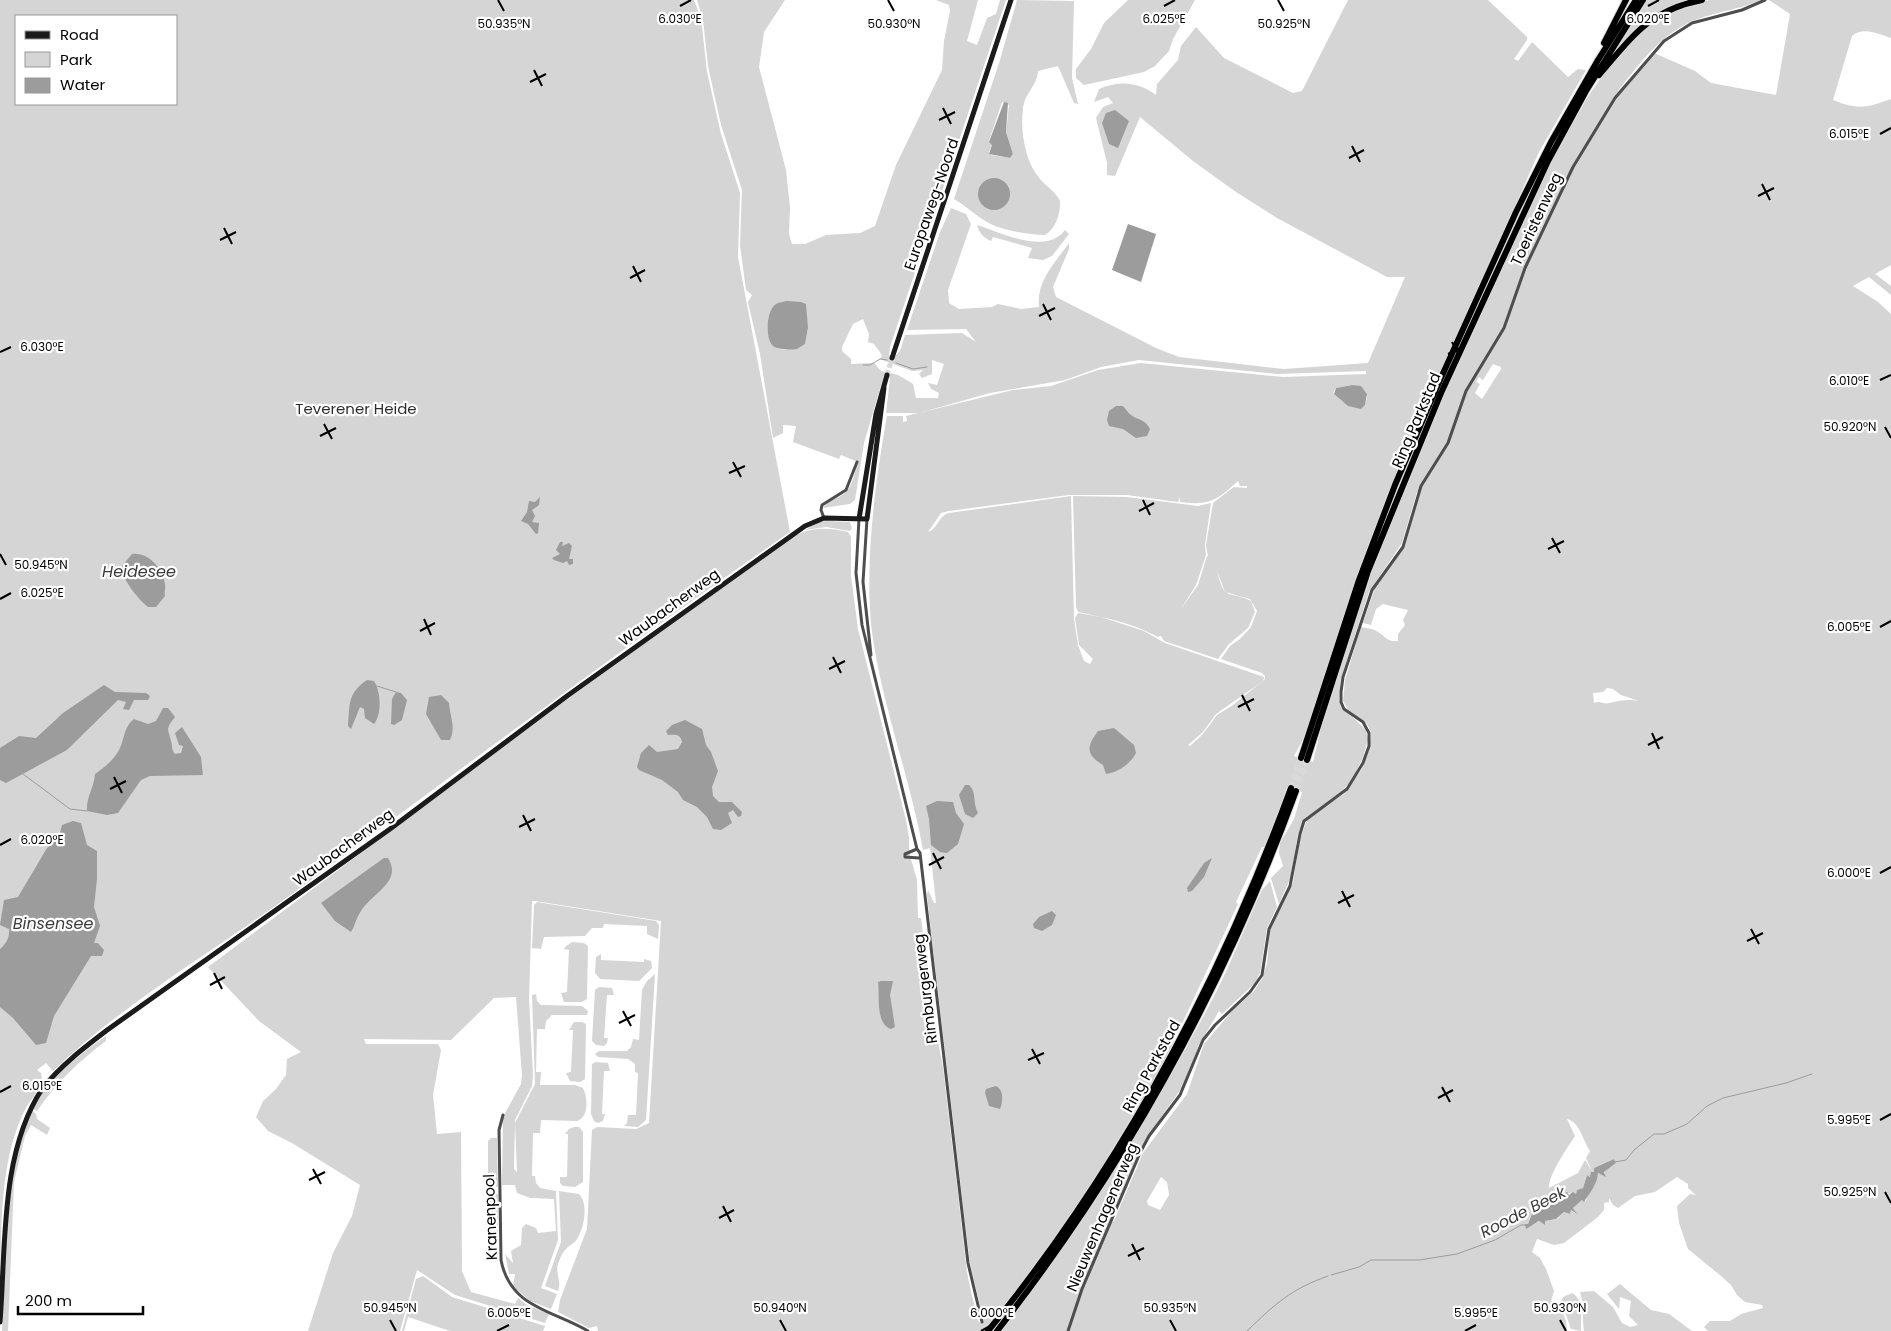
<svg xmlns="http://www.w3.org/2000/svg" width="1891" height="1331" viewBox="0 0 1891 1331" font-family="Poppins,sans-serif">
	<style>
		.green { fill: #d5d5d5; fill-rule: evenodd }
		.water { fill: #9c9c9c }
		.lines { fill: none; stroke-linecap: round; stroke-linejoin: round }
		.stream { stroke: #9c9c9c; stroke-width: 1 }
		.street-tunnel { stroke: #d9d9d9; stroke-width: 3; stroke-dasharray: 3 1.5; stroke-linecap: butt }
		.secondary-tunnel { stroke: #d9d9d9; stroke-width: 5; stroke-dasharray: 5 2.5; stroke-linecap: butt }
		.highway-tunnel { stroke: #d9d9d9; stroke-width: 6; stroke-dasharray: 6 3; stroke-linecap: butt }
		.highway-casing { stroke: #dbdbdb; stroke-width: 8 }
		.street { stroke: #4e4e4e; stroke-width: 3 }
		.secondary { stroke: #1b1b1b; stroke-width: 5 }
		.highway { stroke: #000; stroke-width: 6 }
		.ticks { fill: none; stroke: #000; stroke-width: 2 }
		.labels { text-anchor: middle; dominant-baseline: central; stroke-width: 4.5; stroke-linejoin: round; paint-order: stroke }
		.street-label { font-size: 15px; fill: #000; stroke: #fff }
		.park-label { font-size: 15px; fill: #2c2c2c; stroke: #fff }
		.water-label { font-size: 16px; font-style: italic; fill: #3d3d3d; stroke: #fff }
		.ticks-label { font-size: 12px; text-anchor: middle; fill: #000; stroke: #fff; stroke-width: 4.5; stroke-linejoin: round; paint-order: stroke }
	</style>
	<rect width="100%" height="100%" fill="#fff"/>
	<path class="green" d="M0 0H694L701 18 707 72 721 134 740 193 738 257 790 532C621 649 457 772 292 894 212 952 125 1002 53 1071L46 1063 37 1070 41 1073 43 1083C36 1094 27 1104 22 1116 0 1165 2 1223 0 1276ZM16 16H176V104H16Z
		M697 0H785L764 32 759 67 786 170 790 208 789 234 792 244H805L826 235 860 233 875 226 896 165 942 70 944 41 950 11 949 5 936 0H978L967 41 977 45 987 18 996 14 1000 0H1006L890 347 889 355 894 357 900 351 905 335 962 333 976 342 966 329 907 330 940 232 951 208 966 214 971 224 948 290 949 303 959 309 992 307 998 304 1021 309 1039 307C1036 281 1055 263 1069 243V249L1053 287 1056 297 1156 348 1179 357 1284 369 1368 363 1405 277H1387L1277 218 1236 192 1193 161 1140 117 1115 176 1107 175V163L1096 118 1103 107 1113 103 1108 97 1094 102 1099 89C1119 80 1139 82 1156 95L1157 84 1178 60 1181 46 1196 27 1224 58 1293 93 1302 91 1348 0H1488L1527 37V40L1514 59 1518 61 1532 42 1568 77 1578 69 1586 70 1539 152 1428 402 1307 733 1294 756 1313 762 1325 711 1378 553 1430 424 1548 166 1589 95 1618 53 1652 20 1693 3 1710 0H1761C1741 9 1720 11 1698 19 1661 32 1640 64 1616 93L1654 53 1695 71 1711 83 1776 95 1790 14 1769 0H1891V38C1879 34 1863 26 1852 36L1833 100C1858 110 1866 108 1891 99V265L1875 274 1891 286V295L1869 277 1853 286 1878 302 1891 314V1331H1708L1704 1327 1710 1321H1730L1741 1314 1763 1308 1762 1305 1745 1302 1737 1295 1731 1285 1721 1276 1688 1249 1679 1223 1677 1206 1690 1194 1696 1195 1688 1188V1184L1677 1177 1655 1192 1635 1196 1618 1208 1613 1205 1609 1198V1202L1604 1203V1210L1598 1217 1564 1243 1554 1245 1537 1239 1532 1252 1540 1258 1546 1269 1554 1291 1551 1301C1562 1307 1567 1318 1567 1331H1002C1080 1226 1151 1116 1212 1000 1231 964 1245 926 1262 890L1270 881 1277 907 1267 928 1260 973 1255 983 1222 1014 1219 1011 1198 1047 1188 1079 1147 1137 1137 1156 1112 1222 1114 1221 1143 1153 1187 1094 1204 1044 1233 1010 1253 992 1262 979 1267 963 1270 930 1293 882 1300 840 1306 822 1312 815 1344 794 1362 769 1369 751 1371 732 1367 724 1348 710 1343 701 1345 680 1361 627C1367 628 1374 629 1378 632 1386 637 1387 642 1398 641V634L1405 625 1403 620 1408 610 1383 604 1376 609 1371 625 1363 623 1375 588 1405 546 1420 493 1417 492 1402 543 1369 592 1341 678 1339 699 1341 706 1366 730 1368 739 1363 758 1351 781 1342 791 1304 819 1298 834 1290 879 1279 904 1271 878 1283 866 1279 853 1280 843 1294 819 1302 792 1287 787 1266 847H1262L1236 902 1238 904 1165 1060 1166 1061 1081 1201 986 1331H598L597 1326 589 1328 558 1312 560 1300 587 1229 592 1130 597 1127 636 1129 649 1123 661 921 535 901H532L529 999 533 1075 532 1086 515 1120 514 1169 517 1172 515 1123 535 1084 532 995 536 994 537 1001 541 1005 582 1006 588 1011 587 1015H552L546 1021 545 1029H537L536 1072H541L540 1085H575L583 1088C588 1098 589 1117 577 1121L541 1120 540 1133H533L532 1176H535L536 1183 540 1188 556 1191 558 1240 541 1288 557 1294 551 1309 530 1301 513 1286 515 1274H509L505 1254 513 1263 511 1251 521 1245 522 1228 526 1224 536 1228 538 1233 556 1231 554 1199 530 1198 517 1193 515 1185H502L503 1117 521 1084 522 1075 516 997 494 998 451 1040 364 1039 366 1044H438L441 1050 433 1095 437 1134 461 1132 462 1271 471 1292 515 1304 518 1298 527 1305 549 1314 545 1323 455 1295 417 1270 400 1331H308L333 1253 352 1216 360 1185 292 1143 268 1131 256 1117 263 1101 276 1089 286 1075 287 1059 301 1052 259 1021 208 967 562 703 792 537C811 527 827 527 848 532L851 537V576L858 629 906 820 909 838V852L917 880 918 918H921L935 1026 943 1067 967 1272C970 1290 975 1305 978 1321L981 1323 983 1318 970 1264 930 923 927 894 928 890 934 903H936L930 848 923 850C910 777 882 706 872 632 864 567 875 482 887 416H903V422L907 421 906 416 1013 390 1051 386 1098 370 1141 363 1283 377 1366 374V371L1278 374 1139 360 1101 367 1065 380 990 393 919 413H886L890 378 884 375 864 443 855 500 850 504 823 508C828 499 839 499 846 492 853 485 855 471 858 462L841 455 839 459 793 442 796 426 783 425V433L773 438 760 354 748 302 752 295 746 290 740 245 742 190 721 125 708 66 703 20ZM863 319 869 334 868 342 874 344 882 355 880 359 912 371 923 370 919 374 922 378 932 374V360L944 364 937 385 928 383 931 389 939 393 938 398H916L913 384 910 382 898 375 881 371 874 363 851 364V359L842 351V347L853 324ZM768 323 808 328 805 344C778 355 771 351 768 323ZM1493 364 1501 367V369L1482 399 1475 393 1480 384 1476 382 1479 377 1483 380ZM1352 385 1365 391 1367 397 1365 405C1350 411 1344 402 1333 393L1336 388ZM1238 481 1240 486H1247V488L1234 487 1213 503 1206 545 1208 557 1207 556 1198 585 1181 609 1196 585 1206 555 1205 545 1211 503 1198 506 1127 497 1073 496 1076 607 1078 612C1106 618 1133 623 1158 637L1161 636 1164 641 1218 659 1229 644 1248 628 1255 612 1251 601C1227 589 1225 603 1217 571L1225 592 1250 599 1257 611 1251 627 1240 639 1230 646 1221 659 1262 673 1265 676V679L1233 705 1217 715 1202 735 1190 746 1188 745 1203 732 1216 714 1263 681 1264 677 1165 643 1144 631 1101 617 1078 613 1075 618 1079 645 1093 659 1090 664 1084 661 1078 645 1074 619 1071 496 949 513C938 516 938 529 928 532L941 513 949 511 1069 495H1127L1178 502 1180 497V502C1210 506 1217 500 1238 481ZM1607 688 1613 689 1621 695 1639 701C1628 699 1621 700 1610 703 1603 705 1600 700 1594 703L1593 693 1603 692ZM1567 1119C1580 1122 1583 1141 1590 1151L1586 1158 1592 1171 1585 1160 1578 1173 1549 1188C1548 1175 1568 1147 1575 1136ZM1614 1159 1616 1163 1605 1171V1176L1598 1173C1598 1184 1588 1190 1586 1201L1582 1200 1573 1208 1576 1214 1571 1210 1570 1214 1564 1212 1557 1219 1545 1221V1225L1540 1221 1528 1227 1525 1224H1528L1535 1206 1538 1205 1542 1208 1547 1201 1554 1200 1557 1202V1200L1565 1193 1576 1194 1577 1190 1583 1188 1587 1175 1590 1177 1594 1172V1168ZM1161 1177 1167 1182 1169 1195 1160 1210 1148 1205 1147 1201Z
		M1017 0 1074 1 1072 78 1078 104 1074 103 1058 66 1038 71C1037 86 1024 94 1023 109 1020 131 1025 162 1040 179 1046 186 1056 192 1060 201 1061 213 1055 230 1045 235 1028 234 1002 231 987 222 975 215 966 206 954 199L1000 60ZM1002 102 1009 105 1006 132 1013 154 1010 158 991 155 989 152 992 145 989 141Z
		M1128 0H1195L1173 39 1169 51 1155 66 1144 72 1084 85 1076 78V69L1091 49 1104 23Z
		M1646 0H1694L1645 21 1628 37 1607 64Z
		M977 225C1000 232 1046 256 1065 230L1069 234 1052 256 1043 260 1028 258 1032 248 993 237 991 241C984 238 979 233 977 225Z
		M827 521 850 522 852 528 850 531 826 527 805 530 819 522Z
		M537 902 656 921 659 925 658 939 647 934V926L604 924 603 928H592L585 936 544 937 541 949 532 948 534 905Z
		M572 942 584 943 588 946 587 999 582 1002H564L561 993 567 992 569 950 564 949 565 947Z
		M601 954V960L644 962V959L651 961 652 968 639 981 600 979 595 973 596 957Z
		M655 974 646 1120 638 1127 624 1126 627 1123 628 1115H636L638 1073 635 1072V1064L628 1059 598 1057 595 1054 599 1051H627L631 1047 633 1039 639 1040 642 990 647 981Z
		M599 987 612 988 614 995H607L604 1038H608L607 1043 604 1046 596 1045 592 1041 595 990Z
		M574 1022H582L586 1024 585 1079 580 1082 570 1081 566 1073 571 1072 573 1030H569Z
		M106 1036V1041C79 1061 56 1083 37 1111L31 1108C50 1078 77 1056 106 1036Z
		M596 1062 608 1063 610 1071H604L602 1114H605L603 1121 598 1123 594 1121 591 1114 592 1064Z
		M31 1109 36 1114 37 1119 50 1128 47 1135 31 1125 25 1136 14 1182 8 1331H2L9 1176Z
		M574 1127H579L583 1132V1182L575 1187 563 1186 560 1183V1177H567L568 1134H565L569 1129Z
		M491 1138H497L498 1187 488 1186V1141Z
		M559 1191 579 1194C589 1204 584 1228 577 1239 575 1243 571 1244 568 1247 563 1251 560 1258 558 1264 555 1273 562 1281 558 1291L545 1286 561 1242Z
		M490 1194H498V1238H487V1196Z
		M423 1276 452 1297 545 1326 543 1331H450L408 1317 404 1331H402L416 1279Z
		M1620 1284 1651 1310 1669 1314 1692 1331H1584C1582 1317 1584 1305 1580 1292L1594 1291 1613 1307 1622 1323 1630 1327 1638 1325 1629 1316 1631 1301 1620 1297 1619 1309 1607 1294Z
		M1572 1293C1585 1300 1580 1318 1581 1331L1571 1329 1561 1301 1563 1297Z"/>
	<path class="water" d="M1004 102 1008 103 1006 132 1013 154 1010 158 989 154 992 145 989 142Z
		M1115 110 1129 121 1118 148 1109 144 1102 123 1106 113Z
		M978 194a16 16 0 1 1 32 0a16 16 0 1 1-32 0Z
		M1128 224 1156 234 1141 282 1112 270Z
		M787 301 801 302 806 304 808 328 805 344 797 349C790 350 779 350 773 346 765 339 766 310 776 304 779 302 784 302 787 301Z
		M1352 385 1361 386 1367 394 1365 405 1361 409 1348 406 1334 394 1336 388Z
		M1116 406H1123C1125 408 1128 413 1131 415 1138 420 1145 419 1150 429L1147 436 1136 438 1123 429 1109 426 1107 420 1109 411Z
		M540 497 539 505 532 510 535 516 532 522 539 523 538 533 536 534 528 524 521 521 527 512 529 501 535 502Z
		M560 542H563L562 546 569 543 572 546 569 559H573V564L569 565 567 561 563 563 554 560 552 558 560 554 556 550Z
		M132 554C148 552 163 568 165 584 166 588 164 591 165 596L156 607H148C138 599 121 579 122 566Z
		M367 680 374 681C381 692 382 714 374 724L365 718 364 709 360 707 351 729 348 726C350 704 347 694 367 680Z
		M104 685 115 692 146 693 150 696 148 700H134L129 710 123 709 126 702 118 700 67 750 6 783 0 780V748L19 736 36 738 63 713Z
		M396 692 401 693 407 700 402 720 394 725 391 724 392 699Z
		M441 695 449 703C450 717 456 727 450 740H441L426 714 429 697Z
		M163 708H168L175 717C165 730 168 728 171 741 173 747 171 749 175 754L181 753 183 746 179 745 175 733 182 727 201 757 203 775 150 776 141 780 118 813 107 815 87 811C86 797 94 788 95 774 105 767 115 759 120 748 125 736 124 727 134 719L148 724 156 721Z
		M685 720 702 729 706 745 711 752 718 771 712 787 713 796 719 802H732L742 812 741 816 738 817 733 810 728 813 732 823 721 830 713 829 707 817 697 807 683 800 678 792 662 780 639 770 637 767 641 753 649 745 657 752 678 749 682 742C680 733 675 735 668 735L666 731 672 725Z
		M1114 728 1134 745 1136 753C1130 764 1119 772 1106 774L1103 765C1086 755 1086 747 1098 731Z
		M965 785H969C977 792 972 802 978 813L973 818 965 814 959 795Z
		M937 801 953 802 956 813 964 824 958 844 947 853 940 852 931 845 929 819 926 806Z
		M73 821 81 823 87 845 97 851V879L94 907 100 926 94 943H98L104 950 102 956H91L54 1016 46 1043 36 1045 13 1018 0 1007V949C6 944 10 937 9 929L0 925 4 900 18 897 47 848 59 837 62 825Z
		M384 858H388C403 882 372 893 361 911 356 918 355 926 351 932L335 921 321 903Z
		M1212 858 1204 877 1192 891 1188 892 1187 888 1204 863Z
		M1052 911 1056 915 1052 925 1042 931 1034 928 1033 924 1039 917Z
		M881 981H893L890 995 895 1027 891 1029C875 1024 880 995 878 982Z
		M996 1086C1004 1090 1003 1102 1000 1109L989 1106 985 1093 986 1089Z
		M1614 1159 1616 1163 1604 1172 1606 1177 1598 1173C1598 1183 1589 1194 1584 1202L1582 1200 1573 1208 1577 1214 1571 1210 1570 1214 1564 1212 1556 1219 1545 1221V1225L1539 1221 1526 1229 1525 1224H1528L1535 1206 1539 1205 1542 1208 1543 1204 1550 1200 1557 1202 1556 1200 1567 1192 1569 1195 1573 1192 1576 1194 1577 1190 1583 1188 1587 1175 1590 1177 1591 1172H1594V1168Z"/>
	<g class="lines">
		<path class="stream" d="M896 363 913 369 927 367
			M863 365H870L880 359 887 360
			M377 686 396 692
			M23 774 70 809 87 811
			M1615 1162 1626 1160 1634 1150 1654 1134H1664L1687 1124 1707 1106 1723 1098 1786 1083 1812 1074
			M1331 1275 1359 1267 1371 1260H1419L1457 1254 1495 1240 1521 1225H1527
			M1247 1331C1275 1304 1291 1289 1328 1276"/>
		<path class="street-tunnel" d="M982 1322 985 1331"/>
		<path class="secondary-tunnel" d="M887 375 892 358"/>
		<path class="highway-tunnel" d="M1291 788 1301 758
			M1296 791 1307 760"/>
		<g class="highway-casing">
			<path id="highway" d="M1604 43 1626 0
				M1599 75C1632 37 1649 10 1702 0
				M1301 758 1359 580 1395 485 1436 389 1516 212 1551 142 1598 60 1636 0
				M1307 760 1368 571 1441 393 1548 161 1586 91 1643 0
				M988 1331C1120 1169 1219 984 1291 788
				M997 1331C1127 1165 1224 988 1296 791"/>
		</g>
		<path class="street" d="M824 518 821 510 822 505 846 490 857 462
			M859 519 856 573 862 625 917 849 920 853 968 1263 982 1322
			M867 519 863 582 871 655
			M917 849 905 854V857L919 858
			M503 1115 499 1130 501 1260C510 1308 553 1310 588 1331
			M1068 1331 1082 1289 1140 1153 1149 1136 1180 1095 1203 1040 1215 1025 1250 992 1262 975 1269 929 1290 886 1300 834 1304 821 1347 789 1363 763 1369 746V733L1363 722 1344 709 1341 702V692L1343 677 1372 590 1403 547 1421 486 1448 443 1466 391 1504 328 1525 268 1573 167 1615 98 1664 41 1692 23 1742 10 1765 0"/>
		<path class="secondary" d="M892 358 1011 0
			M859 519 876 414 887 375
			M0 1322C6 1246 0 1153 42 1089 61 1065 85 1047 110 1028L390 829 567 696 805 526 824 518 867 519 884 388"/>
		<use href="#highway" class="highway"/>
	</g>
	<path class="ticks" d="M498 0 504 11M888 0 894 11M1278 0 1284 11M680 6 691 0M1164 6 1175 0M1648 6 1659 0M534 70 542 86M530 82 546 74M943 108 951 124M939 120 955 112M1880 134 1891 128M1352 146 1360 162M1349 158 1364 150M1762 184 1770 200M1758 196 1774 188M224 228 232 244M220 240 236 232M633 266 641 282M630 278 645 270M1043 304 1051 320M1039 316 1055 308M1452 342 1460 357M0 352 11 347M1448 354 1464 346M1880 380 1891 375M324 424 332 439M1885 427 1891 438M320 436 336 428M733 462 741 477M729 473 745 466M1143 500 1150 515M1139 511 1154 503M1552 538 1560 553M1548 549 1564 541M0 554 6 565M0 599 11 593M424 619 431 635M1880 627 1891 621M420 631 435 623M833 657 841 673M829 669 845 661M1242 695 1250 711M1238 707 1254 699M1652 733 1659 749M1648 745 1663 737M114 777 122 793M110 789 126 781M523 815 531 831M519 827 535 819M0 845 11 839M933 853 941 869M929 865 944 857M1880 873 1891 867M1342 891 1350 907M1338 903 1354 895M1751 929 1759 944M1747 941 1763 933M214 973 222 989M210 985 225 977M623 1011 631 1026M619 1023 635 1015M1032 1049 1040 1064M1028 1060 1044 1053M1442 1087 1450 1102M0 1092 11 1086M1438 1098 1453 1090M1880 1120 1891 1114M313 1169 321 1184M309 1180 325 1172M1885 1192 1891 1203M723 1206 731 1222M719 1218 734 1210M1132 1244 1140 1260M1128 1256 1144 1248M390 1320 396 1331M780 1320 786 1331M1170 1320 1176 1331M1560 1320 1566 1331M497 1331 509 1325M981 1331 992 1325M1465 1331 1476 1325"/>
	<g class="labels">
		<g class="street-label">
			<text transform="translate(931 204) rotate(-71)">Europaweg-Noord</text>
			<text transform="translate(1536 219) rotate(-65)">Toeristenweg</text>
			<text transform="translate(1416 420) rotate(-67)">Ring Parkstad</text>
			<text transform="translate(669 607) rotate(-36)">Waubacherweg</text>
			<text transform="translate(343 847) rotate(-36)">Waubacherweg</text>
			<text transform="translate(925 989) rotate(-97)">Rimburgerweg</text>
			<text transform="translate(1151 1066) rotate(-61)">Ring Parkstad</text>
			<text transform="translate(490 1217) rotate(-92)">Kranenpool</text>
			<text transform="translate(1102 1217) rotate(-67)">Nieuwenhagenerweg</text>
		</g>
		<g class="park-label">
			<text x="356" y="408">Teverener Heide</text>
		</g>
		<g class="water-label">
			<text x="139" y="571">Heidesee</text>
			<text x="53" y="923">Binsensee</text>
			<text transform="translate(1523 1212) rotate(-27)">Roode Beek</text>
		</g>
	</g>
	<g class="ticks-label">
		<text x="1164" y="23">6.025°E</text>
		<text x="680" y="23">6.030°E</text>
		<text x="1648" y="23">6.020°E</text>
		<text x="504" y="28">50.935°N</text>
		<text x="894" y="28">50.930°N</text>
		<text x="1284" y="28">50.925°N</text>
		<text x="1849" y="138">6.015°E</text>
		<text x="42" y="351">6.030°E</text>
		<text x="1849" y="385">6.010°E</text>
		<text x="1850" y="431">50.920°N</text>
		<text x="41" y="569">50.945°N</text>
		<text x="42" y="597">6.025°E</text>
		<text x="1849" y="631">6.005°E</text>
		<text x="42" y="844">6.020°E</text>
		<text x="1849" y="877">6.000°E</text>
		<text x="42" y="1090">6.015°E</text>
		<text x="1849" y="1124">5.995°E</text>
		<text x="1850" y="1196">50.925°N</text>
		<text x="390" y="1312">50.945°N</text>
		<text x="780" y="1312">50.940°N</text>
		<text x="1170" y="1312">50.935°N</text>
		<text x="1560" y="1312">50.930°N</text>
		<text x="509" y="1317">6.005°E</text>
		<text x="992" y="1317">6.000°E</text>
		<text x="1476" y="1317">5.995°E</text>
	</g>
	<rect x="15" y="15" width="162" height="90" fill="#ffffff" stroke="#999999"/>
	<rect x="25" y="31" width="25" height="8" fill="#1b1b1b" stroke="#999999"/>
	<text x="60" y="40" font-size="15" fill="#000000">Road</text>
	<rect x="25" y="52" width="25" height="15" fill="#d5d5d5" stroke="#999999"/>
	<text x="60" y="65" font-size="15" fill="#000000">Park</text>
	<rect x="25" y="78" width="25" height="15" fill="#9c9c9c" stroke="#999999"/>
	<text x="60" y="90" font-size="15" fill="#000000">Water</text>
	<path d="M18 1306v8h125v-8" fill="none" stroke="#000000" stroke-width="2.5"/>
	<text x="25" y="1306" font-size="15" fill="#000000" stroke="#ffffff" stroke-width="4" paint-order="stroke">200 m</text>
</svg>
